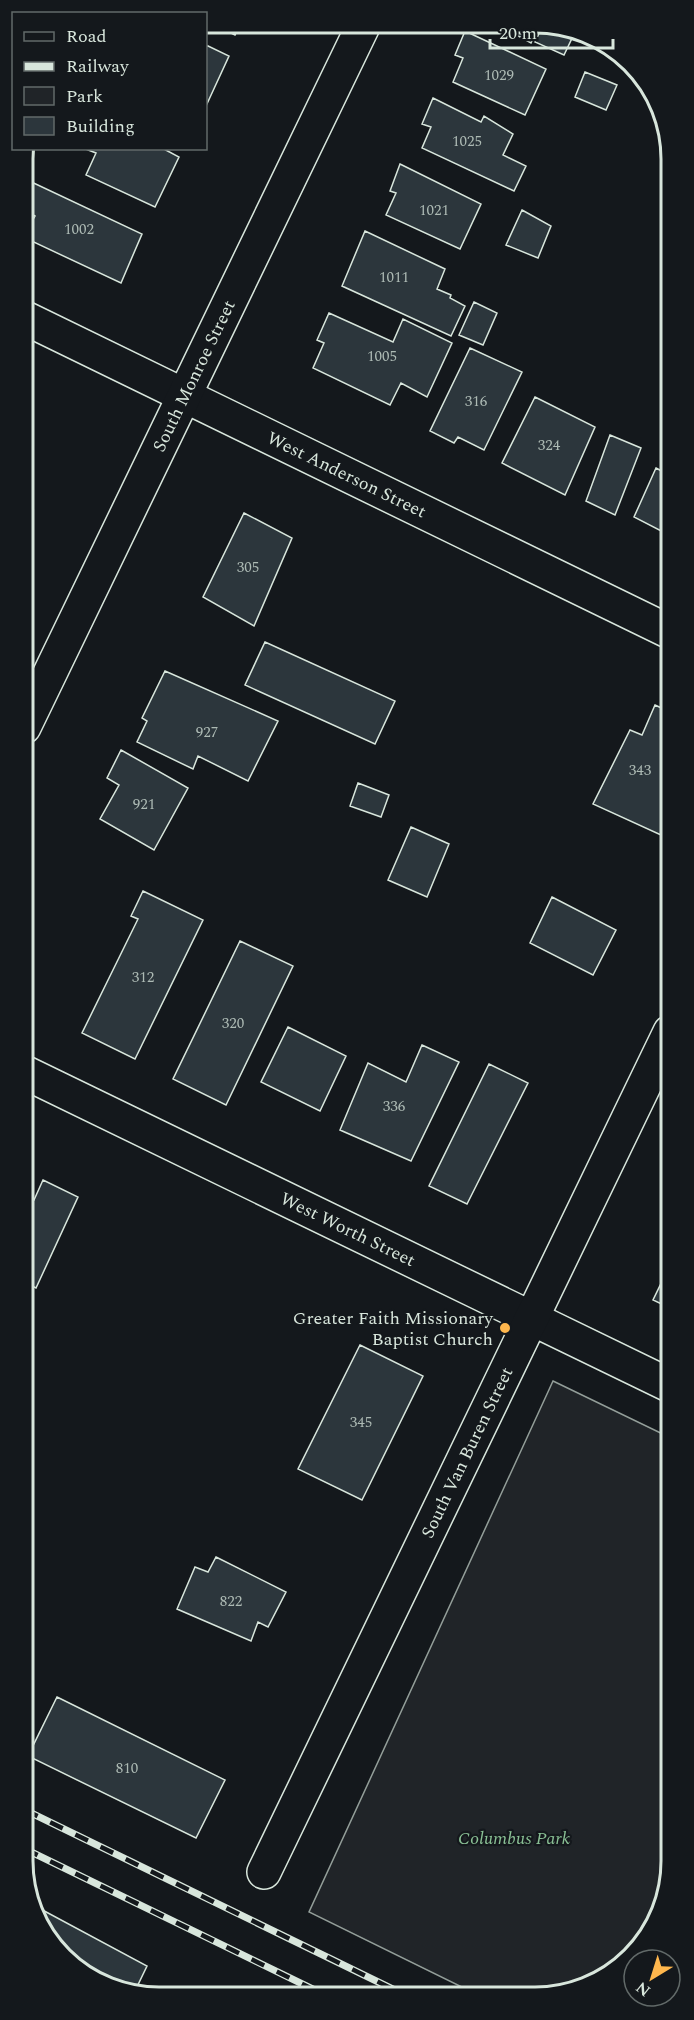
<svg xmlns="http://www.w3.org/2000/svg" width="694" height="2020" viewBox="0 0 694 2020" font-family="Spectral,serif">
	<style>
		.green { fill: #202428; stroke: #939e99; stroke-width: 1.5 }
		.building { fill: #2c363c; stroke: #d8e6dc; stroke-width: 1.5 }
		.lines { fill: none; stroke-linecap: round; stroke-linejoin: round }
		.minor-casing { stroke: #d8e6dc; stroke-width: 36 }
		.minor { stroke: #14181c; stroke-width: 33 }
		.rail-casing { stroke: #d8e6dc; stroke-width: 7 }
		.rail { stroke: #14181c; stroke-width: 4.5; stroke-dasharray: 14; stroke-linecap: butt }
		.poi-dot { fill: #ffb74d; stroke: #14181c; stroke-width: 2 }
		.labels { text-anchor: middle; dominant-baseline: central; stroke-width: 4.5; stroke-linejoin: round; paint-order: stroke }
		.number-label { font-size: 15px; fill: #adbab4 }
		.street-label { font-size: 18px; fill: #d8e6dc; stroke: #14181c }
		.poi-label { font-size: 18px; fill: #d8e6dc; stroke: #14181c; text-anchor: end }
		.park-label { font-size: 18px; font-style: italic; fill: #8ac095; stroke: #14181c }
		.rim { fill: none; stroke: #d8e6dc; stroke-width: 3 }
	</style>
	<rect width="100%" height="100%" fill="#14181c"/>
	<path class="green" d="M553 1381 671 1438V1870L638 1951 562 1995H478L309 1912Z"/>
	<path class="building" d="M210 23H241L235 35Z
		M498 25H539L531 43Z
		M543 25H562L575 32 564 55 535 42Z
		M465 31 546 69 525 115 453 82 463 58 455 55Z
		M206 45 229 56 206 106Z
		M585 72 617 85 606 110 575 97Z
		M433 98 481 122 484 116 513 134 503 155 526 166 514 191 422 148 431 127 422 124Z
		M162 148 179 157 155 207 86 175 96 153 83 148Z
		M400 164 481 204 460 249 386 215 396 193 390 191Z
		M23 178 142 234 121 283 23 237 35 216 27 211 23 224Z
		M522 210 551 226 538 258 506 245Z
		M365 231 445 269 437 289 451 295 450 298 465 306 451 336 342 286Z
		M474 302 497 313 483 345 459 335Z
		M329 313 393 342 403 319 452 343 427 397 401 383 390 405 313 368 324 343 317 340Z
		M470 348 522 372 484 450 458 437 454 443 430 431Z
		M535 397 595 427 565 495 502 463Z
		M610 435 641 448 615 515 586 501Z
		M656 468 669 475V535L634 517Z
		M244 513 292 538 254 626 203 597Z
		M265 642 395 701 375 744 245 685Z
		M165 671 278 721 248 781 198 756 193 769 137 742 147 721 142 718Z
		M655 705 670 712V816L661 835 593 804 630 730 642 735Z
		M121 750 188 788 154 850 100 819 119 785 107 778Z
		M358 783 389 795 381 817 350 806Z
		M411 827 449 844 427 897 388 880Z
		M143 891 203 920 135 1059 82 1033 138 919 131 916Z
		M552 897 616 930 593 975 530 943Z
		M240 941 293 966 226 1105 173 1079Z
		M288 1027 346 1056 320 1111 261 1082Z
		M422 1045 459 1062 411 1161 340 1130 368 1063 406 1082Z
		M489 1064 528 1083 467 1204 429 1186Z
		M43 1180 78 1197 36 1288 24 1282V1194L34 1200Z
		M670 1265V1308L653 1300Z
		M360 1345 423 1376 362 1500 298 1469Z
		M216 1557 286 1592 268 1627 258 1622 251 1641 177 1609 195 1567 208 1572Z
		M57 1697 225 1780 196 1838 28 1756Z
		M35 1906 147 1966 133 1995 63 1958Z"/>
	<g class="lines">
		<g class="minor-casing">
			<g id="minor">
				<path id="s1" d="M23 317 670 632"/>
				<path id="s2" d="M24 727 364 24"/>
				<path id="s3" d="M24 1072 671 1386"/>
				<path id="s4" d="M264 1872 670 1032"/>
			</g>
		</g>
		<use href="#minor" class="minor"/>
		<g class="rail-casing">
			<path id="rail" d="M25 1810 405 1995
				M25 1849 325 1995"/>
		</g>
		<use href="#rail" class="rail"/>
	</g>
	<circle class="poi-dot" cx="505" cy="1328" r="6"/>
	<g class="labels">
		<g class="number-label">
			<text x="499" y="75">1029</text>
			<text x="467" y="141">1025</text>
			<text x="434" y="210">1021</text>
			<text x="79" y="229">1002</text>
			<text x="394" y="277">1011</text>
			<text x="382" y="356">1005</text>
			<text x="476" y="401">316</text>
			<text x="549" y="445">324</text>
			<text x="248" y="567">305</text>
			<text x="207" y="732">927</text>
			<text x="640" y="770">343</text>
			<text x="144" y="804">921</text>
			<text x="143" y="977">312</text>
			<text x="233" y="1023">320</text>
			<text x="394" y="1106">336</text>
			<text x="361" y="1422">345</text>
			<text x="231" y="1601">822</text>
			<text x="127" y="1768">810</text>
		</g>
		<g class="street-label">
			<text stroke="none"><textPath href="#s2" startOffset="390">South Monroe Street</textPath></text>
			<text stroke="none"><textPath href="#s1" startOffset="360">West Anderson Street</textPath></text>
			<text stroke="none"><textPath href="#s3" startOffset="360">West Worth Street</textPath></text>
			<text stroke="none"><textPath href="#s4" startOffset="466">South Van Buren Street</textPath></text>
		</g>
		<g class="poi-label">
			<text x="493" y="1318">Greater Faith Missionary<tspan x="493" dy="21">Baptist Church</tspan></text>
		</g>
		<g class="park-label">
			<text x="514" y="1838">Columbus Park</text>
		</g>
	</g>
	<path d="M0 0H694V2020H0ZM159 33H535A126 126 0 0 1 661 159V1861A126 126 0 0 1 535 1987H159A126 126 0 0 1 33 1861V159A126 126 0 0 1 159 33Z" fill="#14181c" fill-rule="evenodd"/>
	<path class="rim" d="M159 33H535A126 126 0 0 1 661 159V1861A126 126 0 0 1 535 1987H159A126 126 0 0 1 33 1861V159A126 126 0 0 1 159 33Z"/>
	<rect x="12" y="12" width="195" height="138" fill="#14181c" stroke="#626a69" stroke-width="1.5"/>
	<rect x="24" y="32" width="30" height="9" fill="#14181c" stroke="#626a69" stroke-width="1.5"/>
	<text x="66" y="42" font-size="18" fill="#d8e6dc">Road</text>
	<rect x="24" y="62" width="30" height="9" fill="#d8e6dc" stroke="#626a69" stroke-width="1.5"/>
	<text x="66" y="72" font-size="18" fill="#d8e6dc">Railway</text>
	<rect x="24" y="87" width="30" height="18" fill="#202428" stroke="#626a69" stroke-width="1.5"/>
	<text x="66" y="102" font-size="18" fill="#d8e6dc">Park</text>
	<rect x="24" y="117" width="30" height="18" fill="#2c363c" stroke="#626a69" stroke-width="1.5"/>
	<text x="66" y="132" font-size="18" fill="#d8e6dc">Building</text>
	<g transform="translate(652 1978) rotate(218)"><circle r="28" fill="#14181c" stroke="#626a69" stroke-width="1.5"/>
	<path d="M0-4.5L10 22L0 15L-10 22Z" fill="#ffb74d"/>
	<text y="-9" font-size="16" font-weight="bold" text-anchor="middle" fill="#d8e6dc">N</text>
	</g>
	<path d="M490 39v9h123v-9" fill="none" stroke="#d8e6dc" stroke-width="3"/>
	<text x="499" y="39" font-size="18" fill="#d8e6dc" stroke="#14181c" stroke-width="4.5" paint-order="stroke">20 m</text>
</svg>
